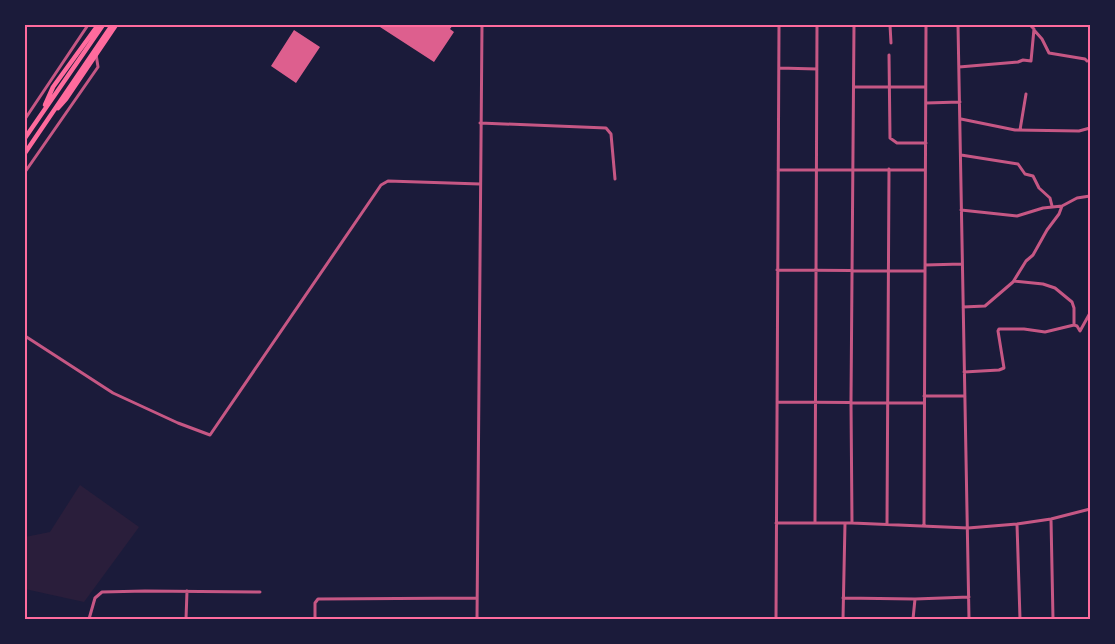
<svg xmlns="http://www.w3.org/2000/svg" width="1115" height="644" viewBox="0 0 1115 644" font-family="'Asap Condensed',sans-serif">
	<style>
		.green { fill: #2a1e3b }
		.building { fill: #dd5f8e }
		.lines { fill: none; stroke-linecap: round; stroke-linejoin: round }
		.minor { stroke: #c65784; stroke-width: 3 }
		.primary { stroke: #ff6b9d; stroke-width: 4.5 }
		.neatline { fill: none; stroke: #ff6b9d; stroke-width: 2 }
	</style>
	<rect width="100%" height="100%" fill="#1b1b3a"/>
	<path class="green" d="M80 485 139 527 84 602 25 589V537L50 532Z"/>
	<path class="building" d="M381 25H453L450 29 454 32 434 62 380 27Z
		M294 30 320 47 296 83 271 66Z"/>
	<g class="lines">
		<path class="minor" d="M890 25 891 43
			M958 25 969 619
			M1034 30 1042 39 1049 53 1085 59 1087 61
			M889 55 890 138 897 143H926
			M959 67 1018 62 1023 60 1031 61 1034 29 1030 25
			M779 68 817 69
			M854 87H925
			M926 103 960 102
			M25 119 88 25
			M961 119 1015 130 1079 131 1090 128
			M480 123 606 128 611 134 615 179
			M1020 130 1026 94
			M961 155 1018 164 1025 174 1033 176 1039 188 1050 198 1052 206
			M778 170H925
			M25 172 98 67 96 54
			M961 210 1017 216 1043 208 1062 206 1077 198 1090 196
			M925 265 962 264
			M777 270 925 271
			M1014 281 1043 284 1055 288 1072 302 1074 308V324
			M963 307 985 306 1013 282 1026 261 1033 255 1047 230 1059 214 1062 206
			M25 336 113 393 178 423 210 435 381 185 388 181 480 184
			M964 372 999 370 1004 368 998 331 999 329H1024L1045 332 1074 325 1077 326 1080 331 1090 313
			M924 396H965
			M777 402 924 403
			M1051 519 1053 619
			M815 522 817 25
			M776 523H852L968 528 1017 524 1051 519 1090 509
			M852 523 851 402 854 25
			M887 524 889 169
			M1017 524 1020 619
			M924 526 926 25
			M843 598 915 599 969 597
			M89 619 95 598 102 592 145 591 260 592
			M186 619 187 591
			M315 619V603L318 599 477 598
			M477 619 482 25
			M776 619 779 25
			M843 619 845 523
			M913 619 915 599"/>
		<path class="primary" d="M45 105 53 87 98 25
			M58 108 66 99 116 25
			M25 138 103 25
			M25 153 112 25"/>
	</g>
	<rect width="1115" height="644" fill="none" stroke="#1b1b3a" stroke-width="52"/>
	<rect x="26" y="26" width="1063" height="592" class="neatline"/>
</svg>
